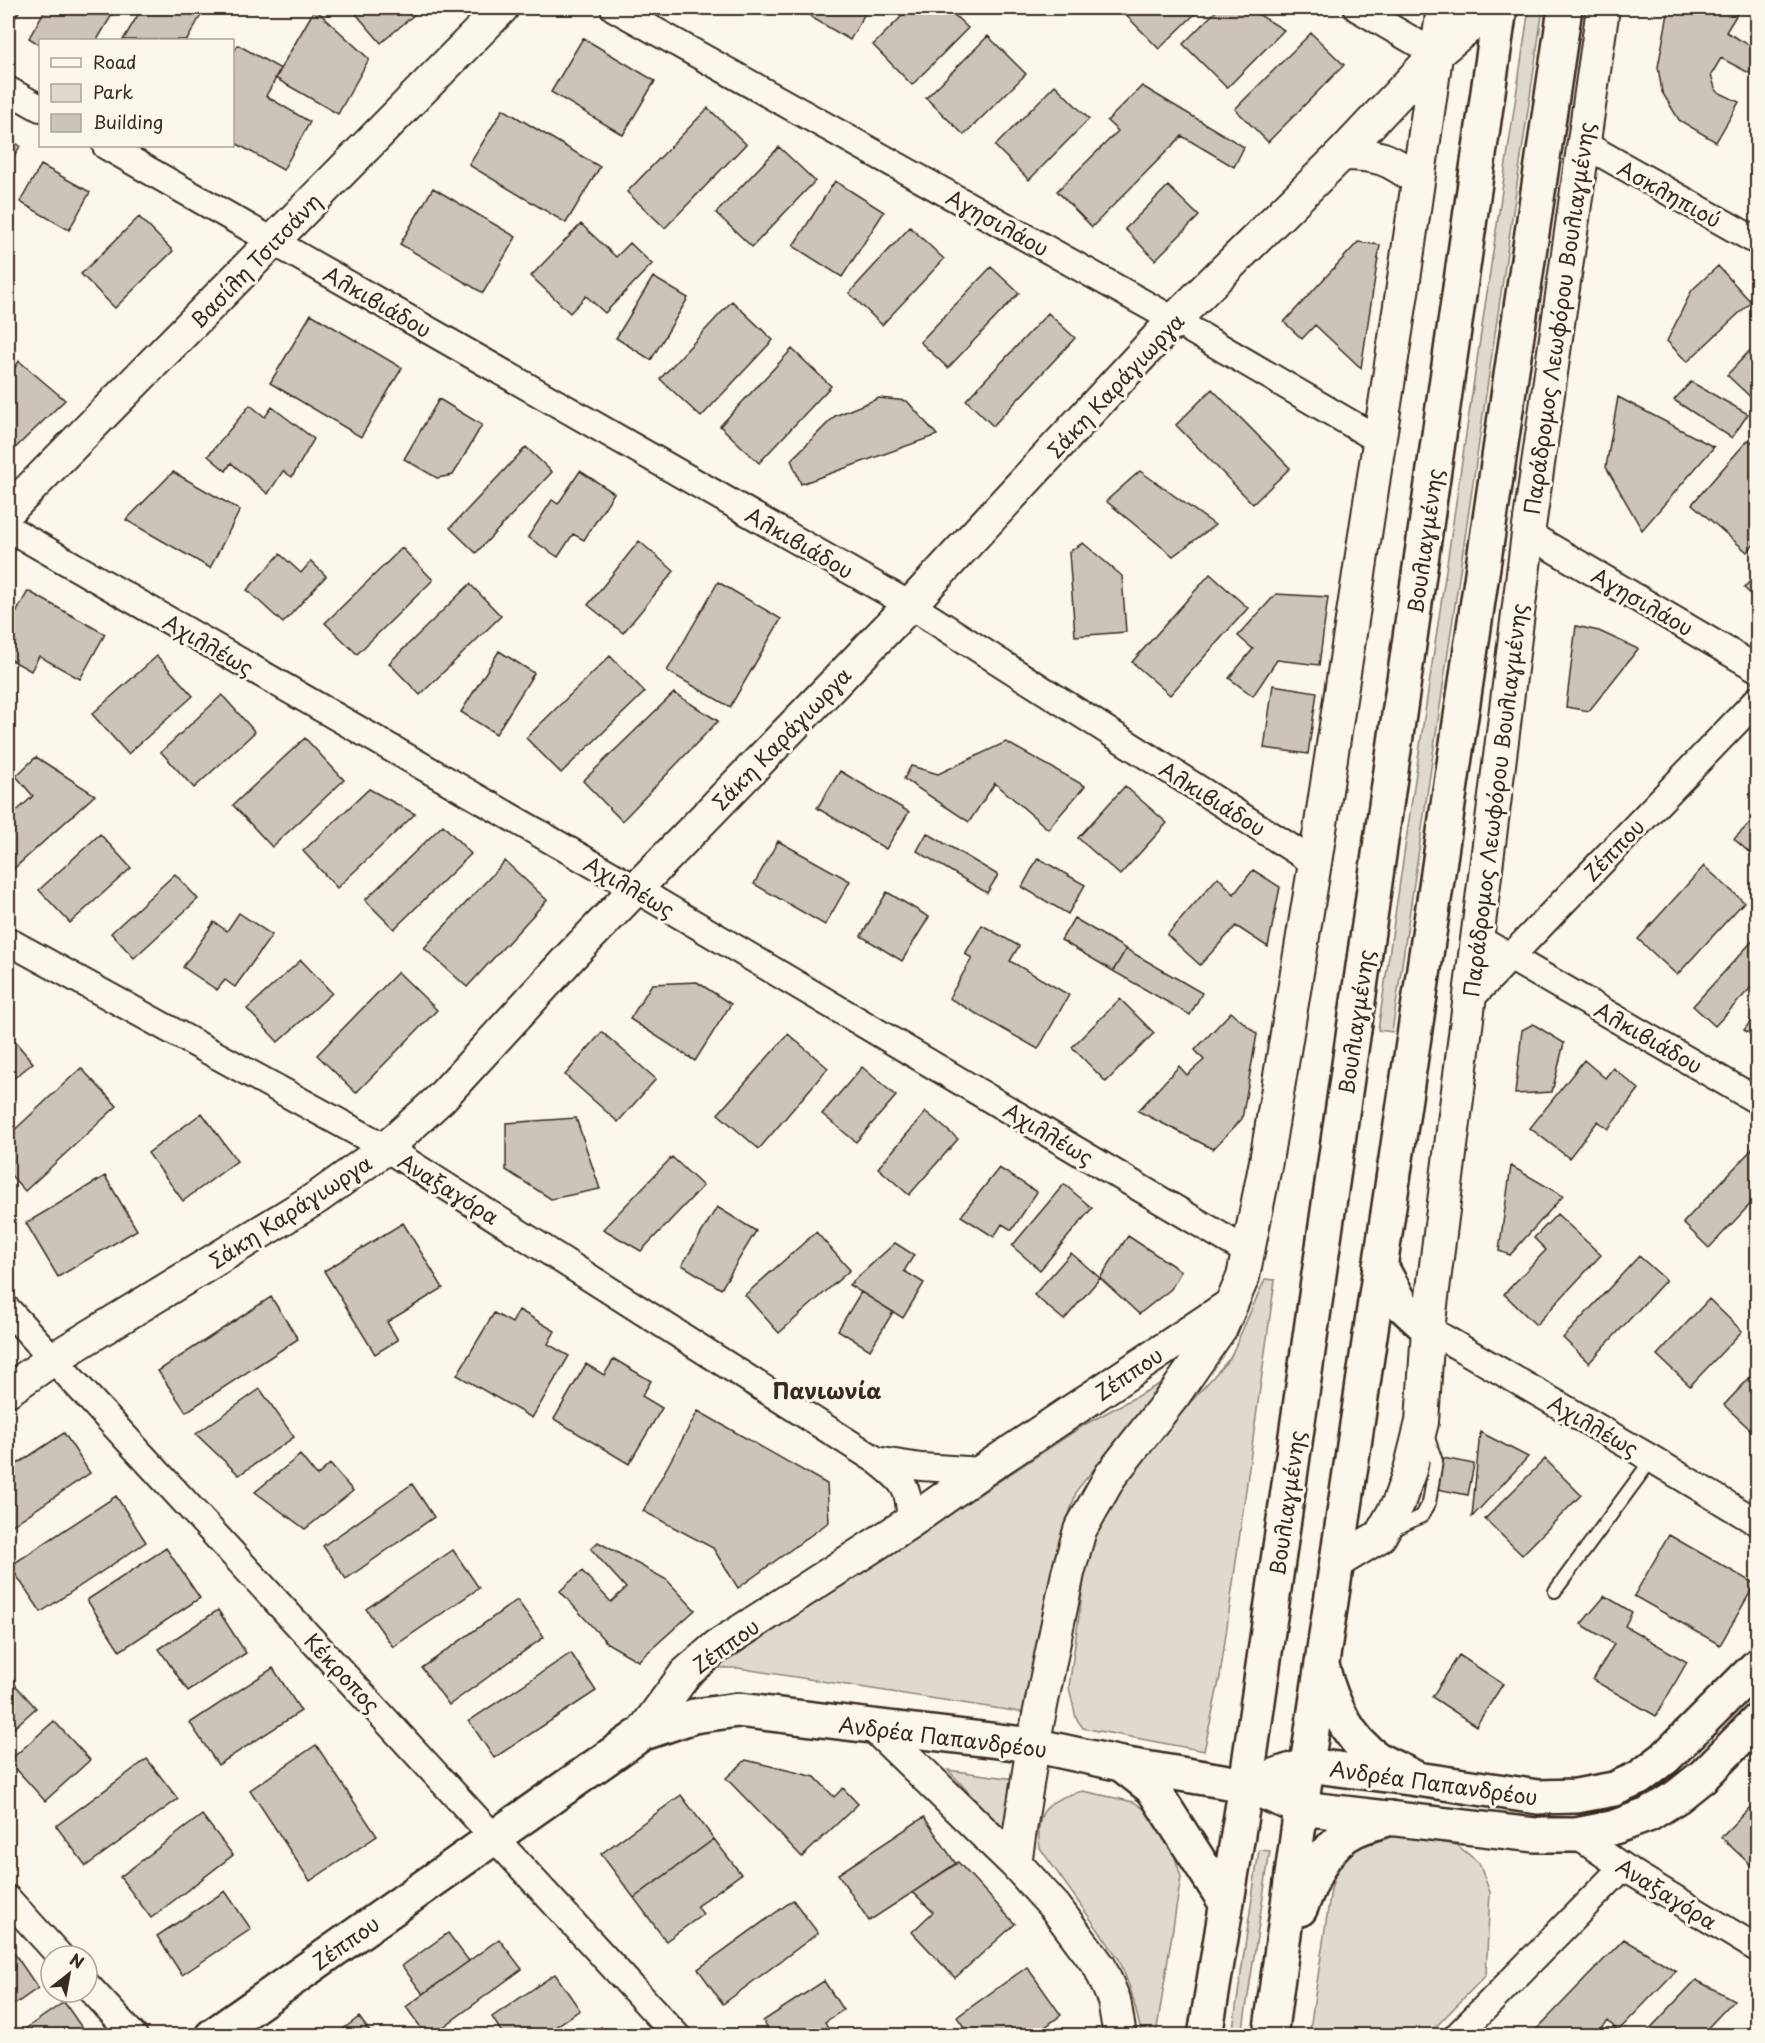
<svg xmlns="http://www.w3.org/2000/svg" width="1765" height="2043" viewBox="0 0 1765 2043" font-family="'Playpen Sans',sans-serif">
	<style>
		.green { fill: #dfd9ce; stroke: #8d8276; stroke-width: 1.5 }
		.building { fill: #ccc4b9; stroke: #3b2a1e; stroke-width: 1.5 }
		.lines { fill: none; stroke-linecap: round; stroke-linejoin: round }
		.service-casing { stroke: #3b2a1e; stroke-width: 16 }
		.minor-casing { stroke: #3b2a1e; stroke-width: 30 }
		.tertiary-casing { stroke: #3b2a1e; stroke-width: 36 }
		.secondary-casing { stroke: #3b2a1e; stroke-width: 38 }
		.primary-casing { stroke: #3b2a1e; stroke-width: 38 }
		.service { stroke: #fbf7ec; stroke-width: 12 }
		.minor { stroke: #fbf7ec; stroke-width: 26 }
		.tertiary { stroke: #fbf7ec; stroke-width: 32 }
		.secondary { stroke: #fbf7ec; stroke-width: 33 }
		.primary { stroke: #fbf7ec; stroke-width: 33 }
		.labels { text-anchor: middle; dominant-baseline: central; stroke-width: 6; stroke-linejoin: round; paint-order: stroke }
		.street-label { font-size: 21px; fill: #3b2a1e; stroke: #fbf7ec }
		.neighbourhood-label { font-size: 22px; font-weight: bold; fill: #3b2a1e; stroke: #fbf7ec }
	</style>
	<rect width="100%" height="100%" fill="#fbf7ec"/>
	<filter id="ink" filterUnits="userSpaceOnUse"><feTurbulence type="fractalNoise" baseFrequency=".0167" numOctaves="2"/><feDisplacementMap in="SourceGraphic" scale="12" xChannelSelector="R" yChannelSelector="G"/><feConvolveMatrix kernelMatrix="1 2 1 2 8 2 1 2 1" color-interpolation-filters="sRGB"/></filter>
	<g filter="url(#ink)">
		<path class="green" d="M1529 8H1543L1392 1032 1378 1030Z
			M1265 1279 1275 1280 1220 1677 1204 1751 1083 1728 1076 1718 1069 1687 1085 1573 1092 1541 1109 1508 1134 1471 1180 1414 1230 1358Z
			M1163 1382 1077 1490 1055 1556 1033 1714 738 1668H717L1084 1425Z
			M948 1770 1015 1779 1008 1835Z
			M1083 1791 1134 1802 1148 1812 1168 1834 1181 1877 1156 2035H1142L1131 1991 1119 1959 1040 1848C1034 1810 1048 1799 1083 1791Z
			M1386 1834 1457 1845 1479 1863 1490 1892 1486 1975 1428 2035 1309 2036 1331 1889 1339 1862 1359 1841Z
			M1259 1850 1270 1851 1242 2035H1232Z"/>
		<path class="building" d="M8 8H21L10 27 8 25Z
			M46 8H116L97 40H40V45L29 38Z
			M142 8H205L187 40H123Z
			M351 8H422L381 43Z
			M724 8H738L731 14Z
			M817 8H868L850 40 811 17Z
			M910 8H947L968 28 912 85 873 45Z
			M1123 8H1201L1159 49 1121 10Z
			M1219 8H1248L1284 30 1227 88 1183 44Z
			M1669 8H1725L1737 14 1726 32 1758 50 1749 73 1721 58 1711 75 1716 91 1739 102 1716 142 1679 120 1662 92 1658 67Z
			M315 9 369 59 338 114 275 78Z
			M1311 33 1344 65 1268 142 1235 109Z
			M988 36 1026 74 964 135 926 98Z
			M583 38 655 81 623 135 551 92Z
			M238 45 281 69 266 96 310 122 283 170 232 141V54Z
			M1055 85 1089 119 1029 180 995 146Z
			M1142 86 1244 147 1234 167 1182 136 1092 227 1057 191 1118 131 1107 121Z
			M708 108 746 144 665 228 627 192Z
			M503 109 600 167 566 223 469 165Z
			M8 138 20 146 8 168Z
			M779 147 815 181 752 247 716 213Z
			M1758 147V163L1749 155Z
			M41 165 90 192 69 230 20 202Z
			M835 181 884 212 842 277 793 246Z
			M1168 186 1199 216 1155 260 1125 229Z
			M433 188 516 237 483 293 400 244Z
			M139 217 173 251 115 308 81 274Z
			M581 224 616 257 630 243 652 264 605 313 586 296 570 313 531 276Z
			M910 227 944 259 882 325 849 293Z
			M1358 242 1380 245 1361 368 1315 325 1302 339 1284 322Z
			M1718 266 1751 302 1687 362 1667 341 1692 290Z
			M991 267 1019 293 948 368 920 342Z
			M653 277 688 298 651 360 616 338Z
			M732 301 773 340 701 417 660 379Z
			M1048 313 1075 338 993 426 966 400Z
			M311 314 402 368 361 437 270 383Z
			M1758 342V404L1727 375Z
			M792 349 831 386 759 463 720 426Z
			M19 361 65 400 8 455V378Z
			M1691 382 1748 414 1732 438 1674 400Z
			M1212 389 1290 468 1253 504 1176 425Z
			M1618 397 1714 447 1642 530 1606 467Z
			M879 398 907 401 937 435 801 484 791 460 835 416Z
			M439 399 482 425 453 475 437 478 404 459Z
			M250 405 265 417 272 407 314 439 292 477 283 471 268 494 231 463 226 471 208 456Z
			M1748 440 1758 445V540L1747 552 1692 504Z
			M526 447 552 472 476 553 450 528Z
			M580 471 614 493 584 540 573 534 558 557 528 537 552 500 558 504Z
			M1140 471 1215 525 1173 556 1106 501Z
			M173 472 240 510 210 568 126 520Z
			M639 541 674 571 623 633 588 605Z
			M1083 543 1122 576 1126 632 1075 636 1069 552Z
			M402 548 433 580 357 654 325 623Z
			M280 554 301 573 311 561 326 576 283 623 247 590Z
			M1758 572V600L1744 588Z
			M1210 574 1248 608 1170 695 1132 662Z
			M718 582 781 619 730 707 667 671Z
			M470 584 501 616 420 695 389 663Z
			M28 591 105 634 80 679 39 656 31 671 8 658V628Z
			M1276 594 1328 597 1319 665 1277 660 1253 696 1229 678 1253 649 1238 636Z
			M1576 626 1599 631 1638 649 1589 711 1566 707Z
			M499 651 534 673 496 734 461 712Z
			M157 656 193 696 128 754 92 714Z
			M610 656 645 692 561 773 526 738Z
			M1273 685 1317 692 1308 754 1264 748Z
			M674 693 718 721 622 821 583 781Z
			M222 695 255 732 194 788 161 752Z
			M305 738 344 780 272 847 233 805Z
			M1006 742 1085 786 1048 829 995 783 969 822 904 779 911 766 938 774Z
			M36 757 95 795 8 874V819L33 796 16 776Z
			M840 771 909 812 886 849 817 808Z
			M1125 786 1167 823 1120 875 1078 838Z
			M369 789 415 814 337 888 303 851Z
			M1758 815V860L1734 839Z
			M443 825 471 854 394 929 365 900Z
			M927 833 998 875 987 893 917 851Z
			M100 834 131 868 70 923 39 890Z
			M778 841 850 881 825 925 754 884Z
			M1038 858 1085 885 1068 914 1022 887Z
			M505 861 547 900 467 987 424 948Z
			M1704 866 1744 902 1677 975 1638 939Z
			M1253 870 1280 887 1268 947 1236 926 1200 965 1167 935 1218 877 1234 894Z
			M175 874 198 899 134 958 111 933Z
			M887 892 929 917 902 961 861 936Z
			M239 913 272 935 235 987 225 980 217 990 183 967 214 922 227 931Z
			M1074 918 1126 949 1113 971 1061 940Z
			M982 925 1019 946 1010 961 1069 995 1038 1049 949 998 972 958 965 954Z
			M1758 935V980L1715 1026 1693 1006Z
			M1126 949 1202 993 1190 1015 1113 971Z
			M301 960 332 993 278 1042 247 1009Z
			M398 972 437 1010 356 1093 317 1055Z
			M697 982 731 1004 695 1061 630 1019 652 984Z
			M1120 999 1154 1033 1106 1082 1072 1047Z
			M1231 1012 1257 1034 1242 1119 1213 1149 1138 1111 1179 1066 1187 1075 1204 1060 1195 1050Z
			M1753 1018 1758 1022V1039L1744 1030Z
			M1533 1024 1564 1043 1552 1092 1515 1094 1522 1030Z
			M602 1032 656 1079 618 1122 565 1075Z
			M8 1033 33 1063 8 1083Z
			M788 1034 828 1068 759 1149 718 1114Z
			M1584 1060 1605 1078 1613 1068 1639 1089 1608 1129 1598 1121 1569 1158 1530 1128Z
			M862 1067 896 1096 856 1142 822 1114Z
			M81 1068 117 1106 25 1191 8 1172V1136Z
			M926 1112 958 1139 909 1195 878 1168Z
			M202 1113 237 1161 183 1201 148 1153Z
			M576 1118 600 1189 551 1199 506 1170V1123Z
			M1754 1147 1758 1150V1196L1709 1248 1683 1223Z
			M672 1157 703 1186 641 1251 603 1229Z
			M1511 1166 1563 1196 1510 1255 1499 1251Z
			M999 1168 1037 1192 1012 1230 1002 1224 994 1237 961 1216Z
			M105 1176 137 1230 58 1277 26 1223Z
			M1064 1184 1092 1208 1040 1270 1012 1246Z
			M717 1207 756 1231 721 1289 682 1265Z
			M1557 1214 1601 1255 1536 1325 1504 1294 1546 1250 1534 1238Z
			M403 1223 443 1288 387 1322 398 1340 375 1354 324 1271Z
			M816 1232 850 1270 779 1333 745 1295Z
			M1128 1236 1181 1271 1171 1289 1139 1314 1100 1278Z
			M895 1243 914 1255 904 1271 924 1283 903 1318 849 1285Z
			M1071 1253 1100 1278 1064 1320 1034 1295Z
			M1639 1256 1666 1280 1589 1363 1563 1338Z
			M861 1292 893 1312 870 1350 838 1330Z
			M271 1297 298 1339 186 1412 158 1371Z
			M1709 1299 1742 1331 1690 1386 1657 1355Z
			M519 1310 555 1331 548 1344 569 1356 532 1418 457 1375 494 1313 512 1323Z
			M614 1359 651 1381 642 1396 662 1408 629 1464 554 1419 586 1364 604 1375Z
			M1758 1369V1430L1754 1433 1724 1405Z
			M260 1389 294 1437 239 1475 196 1434Z
			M698 1411 827 1484 829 1522 738 1588 713 1548 643 1511Z
			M1480 1432 1528 1457 1472 1517Z
			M64 1433 90 1473 8 1528V1470Z
			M300 1455 317 1476 330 1464 353 1491 305 1529 255 1492Z
			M1443 1458 1474 1464 1468 1495 1437 1489Z
			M1545 1459 1581 1495 1522 1555 1485 1519Z
			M412 1484 434 1517 346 1579 323 1546Z
			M116 1496 146 1542 41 1612 10 1566Z
			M1669 1535 1755 1584 1720 1645 1634 1596Z
			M598 1542 667 1580 695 1610 638 1661 607 1643 560 1591 582 1571 611 1602 626 1588 591 1549Z
			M166 1548 200 1598 120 1651 87 1600Z
			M453 1550 479 1588 393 1647 366 1609Z
			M1605 1596 1632 1612 1625 1626 1687 1662 1656 1716 1593 1680 1614 1644 1581 1624Z
			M517 1600 544 1637 449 1705 422 1668Z
			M218 1610 246 1653 188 1691 159 1649Z
			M571 1653 596 1691 494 1758 469 1721Z
			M1459 1655 1503 1684 1476 1726 1432 1697Z
			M273 1668 301 1711 218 1765 190 1723Z
			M8 1677 36 1708 8 1733Z
			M54 1721 90 1760 45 1801 9 1761Z
			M316 1745 377 1836 310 1881 250 1790Z
			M147 1759 178 1799 86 1866 56 1826Z
			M746 1760 815 1777 834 1797 843 1788 858 1804 802 1857 726 1778Z
			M681 1795 714 1839 634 1898 601 1854Z
			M1758 1799V1872L1721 1837Z
			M202 1815 233 1855 151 1918 120 1877Z
			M924 1817 956 1864 869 1921 838 1874Z
			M714 1839 741 1874 697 1906 703 1914 666 1941 634 1898Z
			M958 1862 1015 1924 955 1978 912 1932 933 1912 913 1892Z
			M225 1891 251 1929 182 1975 157 1936Z
			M793 1900 818 1933 723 2004 698 1969Z
			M448 1933 469 1961 423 1994 402 1966Z
			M499 1939 522 1969 431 2036H427L406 2007Z
			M1624 1939 1676 1971 1618 2031 1608 2021 1594 2036H1539L1535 2031Z
			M10 1947 38 1988 8 2009V1948Z
			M1027 1967 1061 2015 1033 2036H970L957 2017Z
			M555 1974 580 2010 542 2036H504L492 2017Z
			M1696 1980 1734 2000 1700 2036H1646L1645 2034Z
			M824 1981 843 2010 825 2022 833 2036H772L763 2021Z
			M64 2002 87 2035 15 2036Z
			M359 2017 373 2036H334Z
			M1758 2021V2036H1743Z
			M601 2027 609 2036H589Z"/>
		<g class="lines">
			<g class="service-casing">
				<path id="service" d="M1390 1531 1422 1516 1429 1503 1436 1461 1427 1435
					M1555 1591 1652 1459"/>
			</g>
			<g class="minor-casing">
				<path id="minor" d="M614 8 1174 320 1379 440
					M1357 8 1436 54
					M8 90 40 108
					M1582 143 1758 242
					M106 146 910 605 1315 863
					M8 528 636 889 1248 1252
					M1528 534 1758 669
					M1477 938 1758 1101
					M8 941 386 1148 876 1460C902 1480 911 1487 910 1522
					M1469 1000 1758 699
					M8 1310 677 2036
					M1428 1329 1652 1459 1758 1523
					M876 1460 921 1467 982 1471
					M1576 1835 1623 1867 1758 1949
					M8 1899 60 1956
					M87 1985 134 2036
					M1457 2036 1623 1867"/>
			</g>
			<g class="tertiary-casing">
				<path id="tertiary" d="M1342 154C1377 154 1389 158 1418 180
					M8 511 502 8
					M8 1390 53 1359 318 1197 386 1148 440 1099 570 957 910 605 1174 320 1342 154 1436 54 1491 8
					M1337 1562 1380 1536 1398 1504 1410 1470 1422 1422 1428 1329 1528 534 1603 8
					M875 1727 1015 1863 1055 1907 1100 1967 1114 2000 1120 2036
					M641 1734 686 1673 716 1647 910 1522 982 1471 1230 1305
					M1015 1863 1033 1745 1068 1573 1080 1530 1111 1475 1174 1395 1222 1326 1243 1277 1266 1161 1315 863 1403 286 1443 8"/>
			</g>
			<g class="secondary-casing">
				<path id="secondary" d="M1246 1785 1307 1765 1417 1779 1538 1797 1576 1796 1614 1789 1639 1778 1665 1758 1758 1665
					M212 2036 641 1734 694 1716 738 1710 1033 1745 1121 1764 1246 1785 1301 1808 1535 1835H1576L1612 1828 1648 1815 1678 1796 1703 1776 1758 1720"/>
			</g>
			<g class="primary-casing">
				<path id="primary" d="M1380 1265 1402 1305 1428 1329
					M1323 1669C1331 1702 1349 1741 1379 1760 1391 1767 1405 1772 1417 1779
					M1121 1764 1153 1789 1226 1903
					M1300 1909C1313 1879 1323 1845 1355 1830 1366 1825 1379 1822 1390 1818
					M1205 2036 1246 1785 1500 8
					M1270 2036 1307 1765 1565 8"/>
			</g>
			<use href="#service" class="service"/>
			<use href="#minor" class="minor"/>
			<use href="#tertiary" class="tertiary"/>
			<use href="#secondary" class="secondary"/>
			<use href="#primary" class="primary"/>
		</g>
	</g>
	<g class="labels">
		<g class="street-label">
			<text transform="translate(1670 193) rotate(29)">Ασκληπιού</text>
			<text transform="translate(998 222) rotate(29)">Αγησιλάου</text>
			<text transform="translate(255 260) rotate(-46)">Βασίλη Τσιτσάνη</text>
			<text transform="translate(378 301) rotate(30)">Αλκιβιάδου</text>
			<text transform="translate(1558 318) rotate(-82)">Παράδρομος Λεωφόρου Βουλιαγμένης</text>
			<text transform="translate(1115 385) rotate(-47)">Σάκη Καράγιωργα</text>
			<text transform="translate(1424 541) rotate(-82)">Βουλιαγμένης</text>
			<text transform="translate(800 542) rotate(30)">Αλκιβιάδου</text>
			<text transform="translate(1643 601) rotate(30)">Αγησιλάου</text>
			<text transform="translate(209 644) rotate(30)">Αχιλλέως</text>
			<text transform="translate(781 738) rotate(-46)">Σάκη Καράγιωργα</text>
			<text transform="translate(1213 798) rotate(32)">Αλκιβιάδου</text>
			<text transform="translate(1494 800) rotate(-83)">Παράδρομος Λεωφόρου Βουλιαγμένης</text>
			<text transform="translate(1613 849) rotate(-46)">Ζέππου</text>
			<text transform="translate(630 886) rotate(30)">Αχιλλέως</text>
			<text transform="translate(1355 1022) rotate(-82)">Βουλιαγμένης</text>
			<text transform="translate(1649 1037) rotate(30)">Αλκιβιάδου</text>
			<text transform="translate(1049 1133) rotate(31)">Αχιλλέως</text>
			<text transform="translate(449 1188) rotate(32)">Αναξαγόρα</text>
			<text transform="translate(290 1211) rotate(-33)">Σάκη Καράγιωργα</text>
			<text transform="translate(1128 1373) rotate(-34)">Ζέππου</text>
			<text transform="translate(1594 1425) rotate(30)">Αχιλλέως</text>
			<text transform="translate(1286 1503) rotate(-82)">Βουλιαγμένης</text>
			<text transform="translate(725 1645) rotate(-36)">Ζέππου</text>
			<text transform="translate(343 1672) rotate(47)">Κέκροπος</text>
			<text transform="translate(943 1736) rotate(7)">Ανδρέα Παπανδρέου</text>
			<text transform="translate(1434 1782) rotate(8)">Ανδρέα Παπανδρέου</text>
			<text transform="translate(1667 1893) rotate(32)">Αναξαγόρα</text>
			<text transform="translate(345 1942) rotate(-35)">Ζέππου</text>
		</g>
		<g class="neighbourhood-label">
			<text x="827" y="1389">Πανιωνία</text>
		</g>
	</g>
	<rect width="1765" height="2043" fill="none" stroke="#fbf7ec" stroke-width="30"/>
	<rect x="15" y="15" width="1735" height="2013" fill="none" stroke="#3b2a1e" stroke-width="2" filter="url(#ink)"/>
	<rect x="39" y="39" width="195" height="108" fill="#fbf7ec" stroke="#aea59a" stroke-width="1.5"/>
	<rect x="51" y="58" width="30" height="9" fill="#fbf7ec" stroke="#aea59a" stroke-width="1.5"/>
	<text x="93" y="69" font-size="18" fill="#3b2a1e">Road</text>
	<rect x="51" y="84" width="30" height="18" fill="#dfd9ce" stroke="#aea59a" stroke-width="1.5"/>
	<text x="93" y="99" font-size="18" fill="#3b2a1e">Park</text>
	<rect x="51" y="114" width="30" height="18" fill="#ccc4b9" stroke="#aea59a" stroke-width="1.5"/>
	<text x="93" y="129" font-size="18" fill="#3b2a1e">Building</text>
	<g transform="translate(69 1974) rotate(31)"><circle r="28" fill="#fbf7ec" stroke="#aea59a" stroke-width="1.5"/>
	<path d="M0-4.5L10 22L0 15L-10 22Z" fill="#3b2a1e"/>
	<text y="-9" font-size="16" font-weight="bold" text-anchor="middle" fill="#3b2a1e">N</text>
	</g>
</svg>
